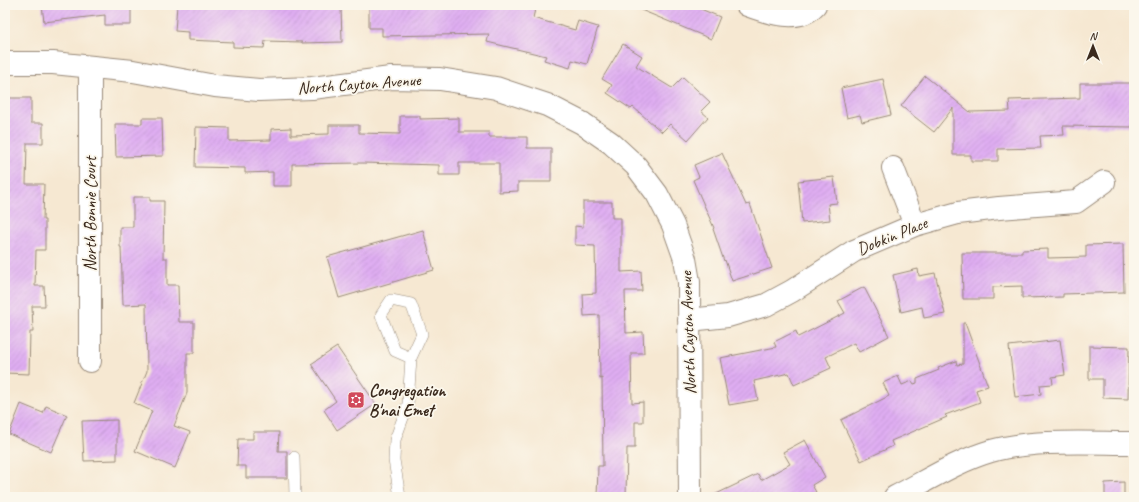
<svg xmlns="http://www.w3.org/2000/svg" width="1139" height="502" viewBox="0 0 1139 502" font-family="Caveat,sans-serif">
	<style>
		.building { fill: url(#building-hatch) }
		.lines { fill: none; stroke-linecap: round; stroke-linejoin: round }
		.lane-casing { stroke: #988978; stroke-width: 12 }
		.street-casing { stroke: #988978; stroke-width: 24 }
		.lane { stroke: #fff; stroke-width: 11 }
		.street { stroke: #fff; stroke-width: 22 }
		.labels { text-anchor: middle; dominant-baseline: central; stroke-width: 3.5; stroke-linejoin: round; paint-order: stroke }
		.street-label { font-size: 17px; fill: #3b2a1e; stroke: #fbf7ec }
		.poi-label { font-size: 17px; font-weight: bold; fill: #3b2a1e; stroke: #fbf7ec; text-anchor: start }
	</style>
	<defs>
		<pattern id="building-hatch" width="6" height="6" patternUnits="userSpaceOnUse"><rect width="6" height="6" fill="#dfadf2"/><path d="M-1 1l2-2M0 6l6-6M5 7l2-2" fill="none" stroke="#c095cf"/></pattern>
	</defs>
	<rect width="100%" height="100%" fill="#fbf7ec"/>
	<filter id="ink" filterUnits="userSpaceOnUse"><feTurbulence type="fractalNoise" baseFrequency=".025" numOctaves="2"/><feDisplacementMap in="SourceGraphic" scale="8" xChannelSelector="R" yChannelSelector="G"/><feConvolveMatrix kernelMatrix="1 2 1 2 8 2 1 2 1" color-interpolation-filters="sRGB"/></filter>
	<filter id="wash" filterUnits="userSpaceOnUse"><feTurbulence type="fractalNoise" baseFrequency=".012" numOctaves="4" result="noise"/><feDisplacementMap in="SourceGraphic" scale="16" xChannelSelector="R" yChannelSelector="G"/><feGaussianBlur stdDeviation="0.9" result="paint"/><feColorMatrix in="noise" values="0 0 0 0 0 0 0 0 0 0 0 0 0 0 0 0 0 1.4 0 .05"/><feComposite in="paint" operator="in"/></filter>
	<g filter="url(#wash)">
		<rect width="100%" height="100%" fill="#f6e8d2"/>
		<g id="blocks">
			<path class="building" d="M42 5H131V25H105V15L44 22Z
				M177 5H331V8L341 7 342 42 302 43V42L265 41 264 48 233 47V42L188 40V32L175 31Z
				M369 5H536L533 18 575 30 578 21 598 27 587 64 572 60 570 68 544 60 546 56 487 42 489 34 382 36V28H369Z
				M629 5H691L720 17 711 39Z
				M623 44 642 56 636 66 672 88 683 77 710 102 701 111 708 117 688 140 670 124 662 132 633 107 631 109 607 93 612 85 602 79Z
				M925 76 970 112 1010 111 1009 100 1080 98V83H1132V127L1063 126 1064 135 1040 136 1041 148 998 149V161H971V155H953V108L934 132 901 106Z
				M883 79 891 115 862 122 860 115 847 118 841 88Z
				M5 98H31V123H43V143H27L26 184H44L43 220H45V250H36L35 286H44L45 306H32L33 332H30L29 374 5 373Z
				M400 116H420V119L459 118V132H489V137H527V148H551V182H518V191L499 192V163H459V175H439V165L362 163 292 164V186H273V172L245 173V168L195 167 196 127 229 128V141L271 140V129L291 128V135L329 134V125H359V133L400 134Z
				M142 118H162L163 156 116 157 115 124H142Z
				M722 153 746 205 750 204 772 268 732 281 725 260 724 261 713 229 714 228 693 180 699 177 694 165Z
				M834 177 837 203 828 204 830 220 802 223 798 181Z
				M133 197H150V201H164L163 258H167V285H178L179 322H194V353H187V393L174 426 190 432 175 468 135 451 152 411 134 403 147 371 146 304 123 305 121 247H120V227H133Z
				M583 202H612V218H621V272L641 271 642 291H625L626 333 643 332 644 353H631L632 403 643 402V422H635V448H627L626 497H597L598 466H603L602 378 600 379 599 315 584 316 583 294 596 293 595 246 575 245V226L583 227Z
				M423 230 434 270 339 298 327 257Z
				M1123 244 1124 292 1063 294V297L1022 298V286L993 287V299H963L962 253H1022V250L1048 249V258L1086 257V245Z
				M918 269 919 276 935 273 945 314 924 318 922 307 901 312 893 275Z
				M864 287 889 336 859 352 854 343 826 357 831 368 794 385 789 373 754 381 758 400 729 405 720 358 776 347 774 342 796 331 798 337 845 313 838 301Z
				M963 323H965L988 386 976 390 980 402 945 415 947 417 891 441 893 446 861 461 841 420 889 396 883 383 898 376 902 385 912 381 914 384 917 383V379L939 370 938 368 956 361 957 365 963 364Z
				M1060 340 1065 375 1052 377 1053 384 1040 385 1041 394 1015 397 1009 346Z
				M1089 346 1129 347 1128 399 1103 398V379H1089Z
				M337 347 376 404 337 430 324 410 336 401 311 364Z
				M21 404 43 413 46 406 67 415 51 452 9 434Z
				M117 420V460L84 461 82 421Z
				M253 432H279L278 451H287V478H246V466H237L238 439H253Z
				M805 440 825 477 812 485 816 492 806 497H710L758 474 761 480 790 464 783 452Z
				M1124 482V497H1105V483Z"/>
		</g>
	</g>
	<g filter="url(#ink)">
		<use href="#blocks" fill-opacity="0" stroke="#988978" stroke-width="1"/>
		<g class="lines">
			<g class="lane-casing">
				<path id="lane" d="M294 457 295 497
					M400 497 394 460 395 440 408 404 411 358 422 334 411 304 391 300 381 315 395 351 411 358"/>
			</g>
			<g class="street-casing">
				<path id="street" d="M747 5C763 11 792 21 808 11 810 10 813 7 815 5
					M5 63H53L133 71 215 86 259 90 312 88 391 78 440 79 496 88 547 105 582 123 611 143 636 166 657 194 673 225 685 259 689 282 690 497
					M90 67V361
					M893 168 915 225
					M689 320 728 316 766 305 792 291 854 251 915 225 958 213 999 208 1076 202 1104 182
					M895 497C926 481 957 461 991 451 1035 439 1089 443 1134 443"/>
			</g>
			<use href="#lane" class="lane"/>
			<use href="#street" class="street"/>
		</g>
	</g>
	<defs>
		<g id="synagogue-square" transform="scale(0.9)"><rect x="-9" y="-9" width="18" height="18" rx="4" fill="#d1495b" stroke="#fbf7ec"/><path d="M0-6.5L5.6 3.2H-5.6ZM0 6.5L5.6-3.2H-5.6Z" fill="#fff"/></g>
	</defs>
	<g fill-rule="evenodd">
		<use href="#synagogue-square" x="356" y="400"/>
	</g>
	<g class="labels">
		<g class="street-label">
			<text transform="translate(359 84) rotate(-4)">North Cayton Avenue</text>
			<text transform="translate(90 214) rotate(-90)">North Bonnie Court</text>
			<text transform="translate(892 236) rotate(-22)">Dobkin Place</text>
			<text transform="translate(688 333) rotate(-92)">North Cayton Avenue</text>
		</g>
		<g class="poi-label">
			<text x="369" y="390">Congregation<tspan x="369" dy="20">B'nai Emet</tspan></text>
		</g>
	</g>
	<rect width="1139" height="502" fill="none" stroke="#fbf7ec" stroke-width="20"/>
	<g transform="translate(1093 46)" stroke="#fbf7ec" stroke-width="3" paint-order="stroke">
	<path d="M0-3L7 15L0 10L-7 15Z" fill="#3b2a1e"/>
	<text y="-6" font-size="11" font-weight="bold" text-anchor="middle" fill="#3b2a1e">N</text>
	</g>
</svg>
